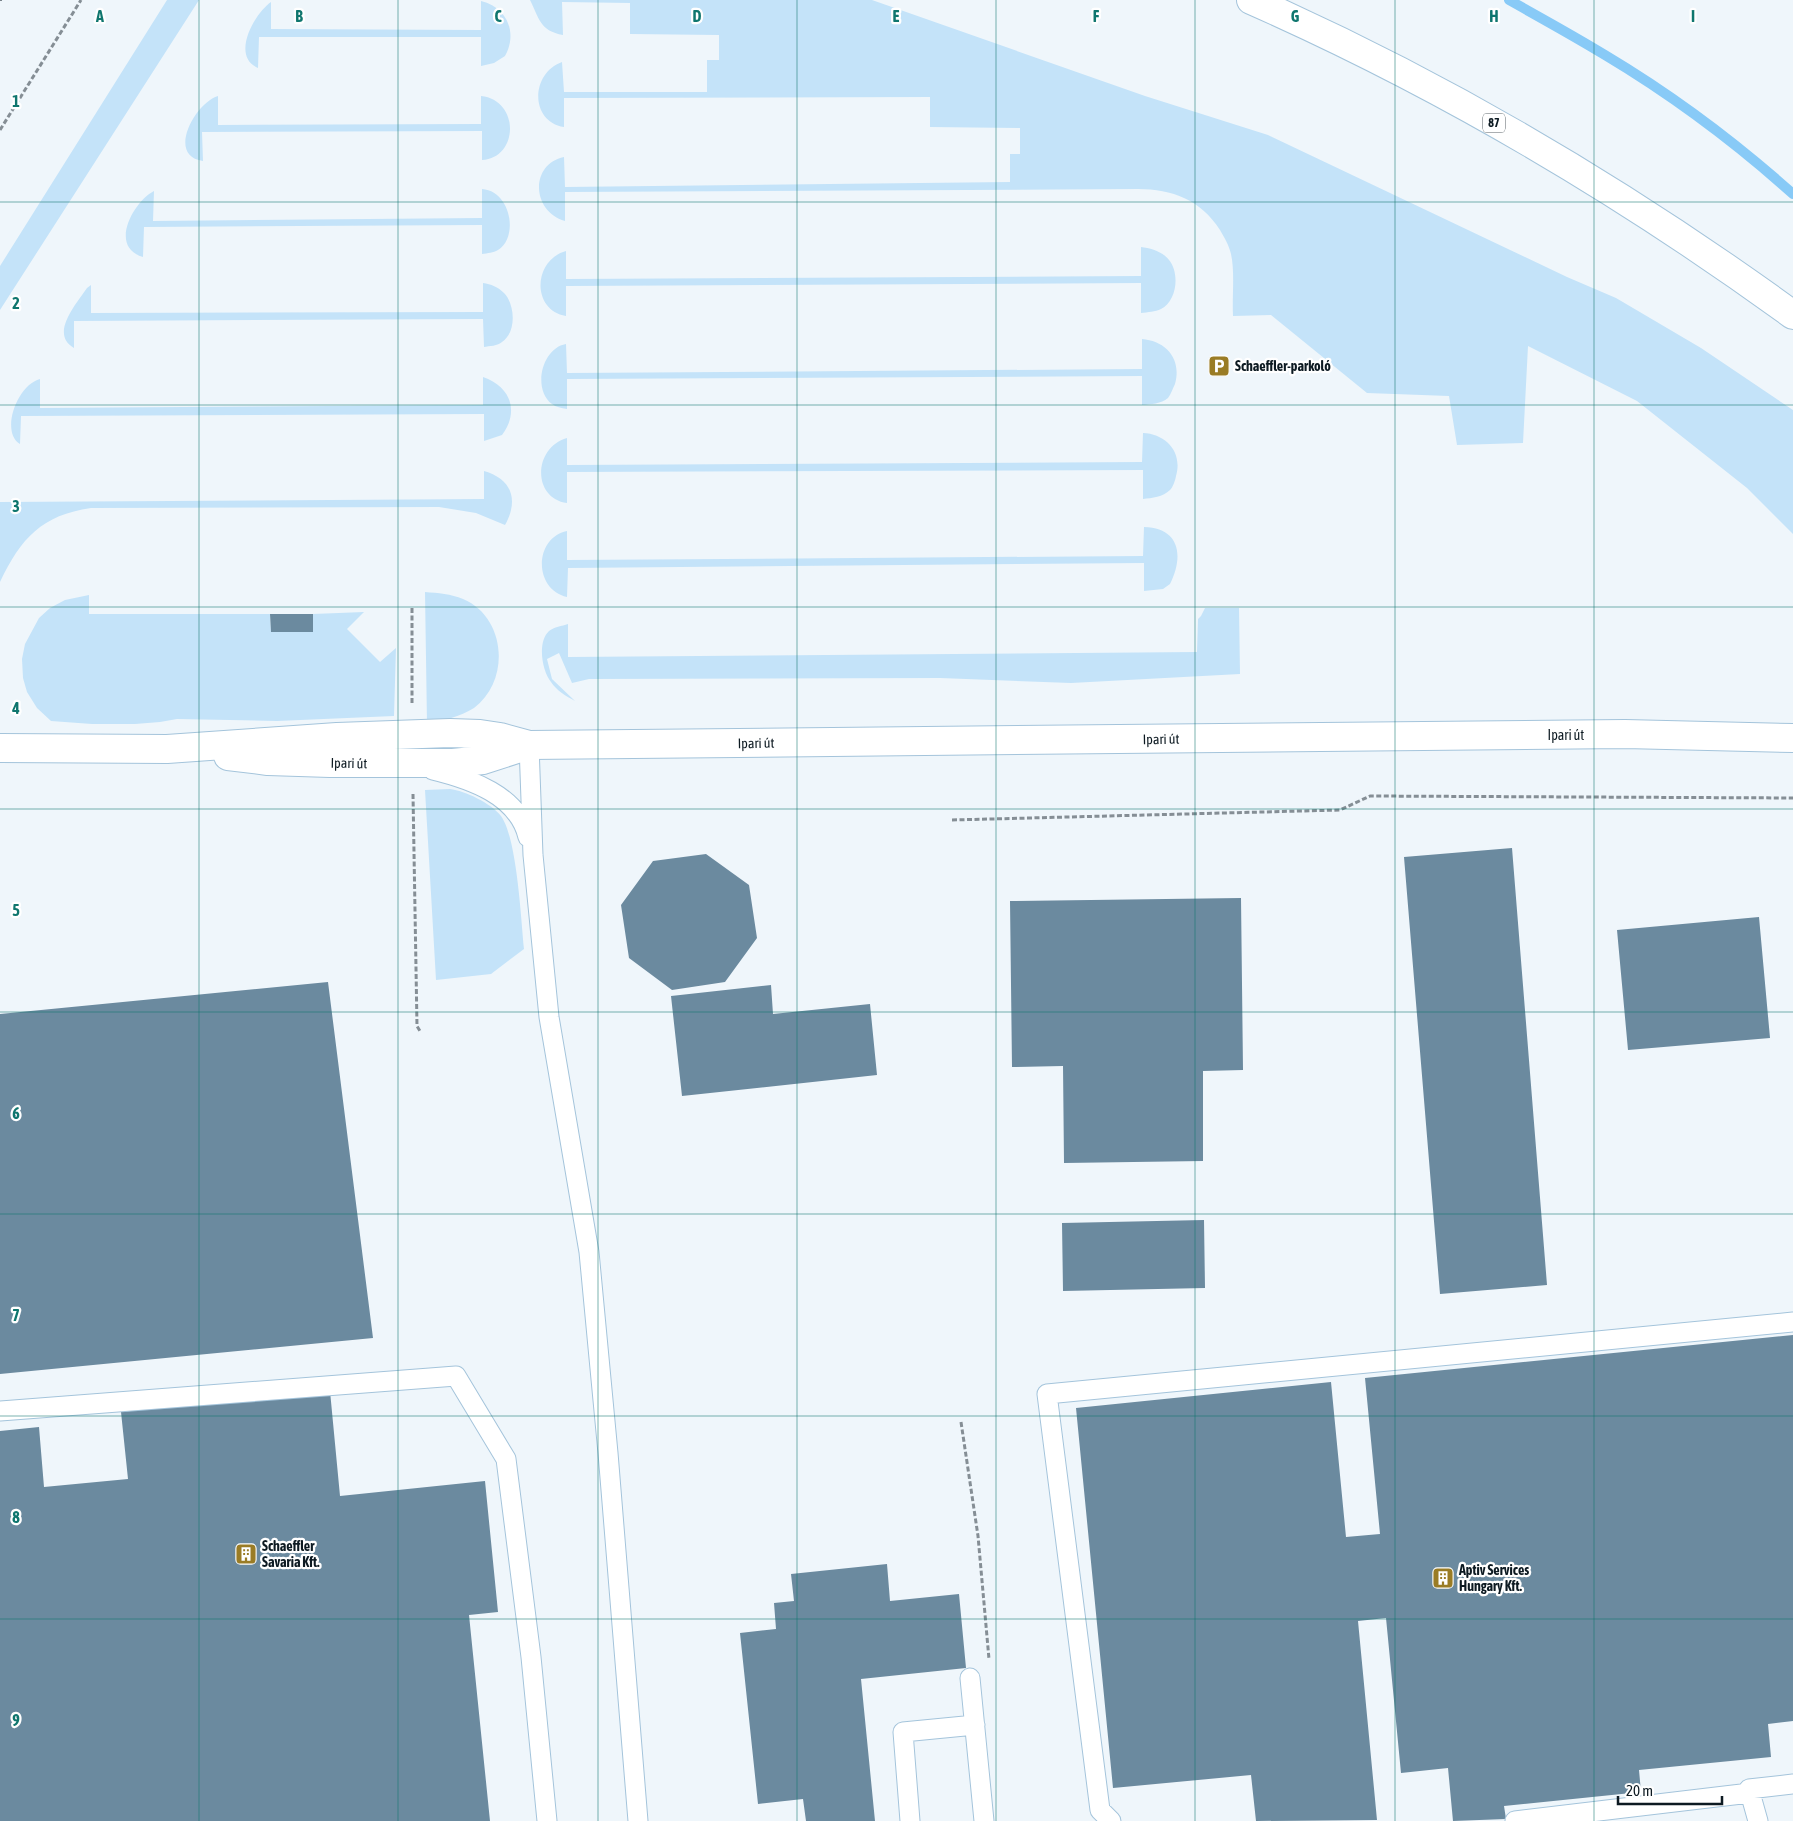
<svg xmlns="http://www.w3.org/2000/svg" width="1793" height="1821" viewBox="0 0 1793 1821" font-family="'Asap Condensed',sans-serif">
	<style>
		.green { fill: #c4e3f9 }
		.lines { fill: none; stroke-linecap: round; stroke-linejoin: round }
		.stream { stroke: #88caf7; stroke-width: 10 }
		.building { fill: #6b8a9f }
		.service-casing { stroke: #a4c4db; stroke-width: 21 }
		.tertiary-casing { stroke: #a4c4db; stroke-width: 30 }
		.primary-casing { stroke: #a4c4db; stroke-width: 30 }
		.path { stroke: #858e95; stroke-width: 3; stroke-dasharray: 5 2.5; stroke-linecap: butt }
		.service { stroke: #fff; stroke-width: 19 }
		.tertiary { stroke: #fff; stroke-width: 28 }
		.primary { stroke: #fff; stroke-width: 28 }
		.rail { stroke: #79838a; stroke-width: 4; stroke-dasharray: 8 4; stroke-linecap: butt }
		.grid { fill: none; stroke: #0f766e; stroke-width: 1; stroke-opacity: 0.55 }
		.labels { text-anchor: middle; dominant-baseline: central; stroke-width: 4.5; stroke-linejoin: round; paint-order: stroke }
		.shield { fill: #fff; stroke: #565f64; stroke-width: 1 }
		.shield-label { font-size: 12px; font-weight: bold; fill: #0d1a22 }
		.poi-label { font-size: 14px; font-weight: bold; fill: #0d1a22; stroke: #fff; text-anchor: start }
		.street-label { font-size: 14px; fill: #0d1a22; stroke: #fff }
		.grid-label { font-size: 16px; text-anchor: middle; font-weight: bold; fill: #0f766e; stroke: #fff; stroke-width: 4.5; stroke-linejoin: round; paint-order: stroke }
	</style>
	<rect width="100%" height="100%" fill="#eff6fb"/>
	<path class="green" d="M167 0H199L0 310V266Z
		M530 0H872L1145 96 1268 135 1567 277 1616 298 1701 348 1793 410V534L1747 488 1637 401 1528 346 1523 443 1457 445 1449 396 1367 393 1271 315 1233 316C1232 297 1235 272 1231 254 1229 245 1224 237 1220 230 1201 200 1172 189 1138 189L565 192V221C531 211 530 164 564 157L565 187 1010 182V154H1020V128L930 127V97L564 98V127C529 121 531 73 562 62L564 92H707V60H719V35L630 34V3L562 2 563 35C540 31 539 18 530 0Z
		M481 1C507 7 518 33 505 56L494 63 481 66V37H259L258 68C230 56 255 13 271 2V29L481 30Z
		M218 96V125L481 124V96C520 100 519 158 482 160V131L202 132 203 161C166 156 195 103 218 96Z
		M482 189C511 191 519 237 498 250 493 253 488 253 482 254V225L144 227 143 257C108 247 134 201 154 191L153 221 482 218Z
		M1141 247C1151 248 1163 252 1169 260 1180 273 1177 301 1161 309 1155 312 1148 312 1141 313V283L566 286V316C531 310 533 260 566 251V279L1141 276Z
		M483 283C491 284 498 287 504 293 515 304 517 332 502 342 498 346 489 346 484 347L483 319 74 321V348C49 334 77 303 87 288L91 285V313L483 312Z
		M1142 339C1166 341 1182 359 1175 384 1173 388 1171 394 1168 398 1161 404 1151 404 1142 405V376L567 379V409C561 408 556 407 552 404 532 389 542 348 566 344L567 373 1142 369Z
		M483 377C510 386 520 411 502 435L484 441V414L21 416 20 444C0 432 17 385 40 379V408L483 405Z
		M1143 433C1166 434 1183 452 1176 476 1175 481 1173 487 1170 490 1163 497 1152 498 1143 499V470L567 472V503C532 498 533 448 567 438V465L1142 462Z
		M484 471C512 479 519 500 505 525L476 513 439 507 91 508C42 515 21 538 0 582V502L484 499Z
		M1144 527C1180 528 1184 556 1170 584L1163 589 1144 591V563L568 568 567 597C533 589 534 538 567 531V560L1143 556Z
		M425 592C438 593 451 594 463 599 506 617 511 680 474 708 460 717 443 720 427 724Z
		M89 595V614H270L271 632 313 631V614L364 612 347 629 380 662 396 648 394 716 277 721 177 719 160 722 135 724H92L51 721 37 708 27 692 23 678 22 659 25 644 39 618 50 608 65 600Z
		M1205 608H1239L1240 674 1071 683 940 678 589 679 572 683 559 653 547 659 552 679 575 701C566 696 557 691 551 682 542 671 537 642 549 631 554 627 562 626 568 624V657L1197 652 1198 619 1201 616Z
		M450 789C465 791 491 803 501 816 517 838 521 919 524 949L491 974 436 980 425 790Z"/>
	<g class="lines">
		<path class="stream" d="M1509 0C1541 18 1574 36 1605 55 1672 95 1735 142 1793 194"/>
	</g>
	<path class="building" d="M270 614H313V632H271Z
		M1512 848 1547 1285 1440 1294 1404 857Z
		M706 854 749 885 757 938 725 982 672 990 629 958 621 905 653 861Z
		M1241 898 1243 1070 1203 1071V1161L1064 1163 1063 1066 1012 1067 1010 901Z
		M1759 917 1770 1038 1628 1050 1617 930Z
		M328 982 373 1338 0 1374V1014Z
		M771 985 773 1014 870 1004 877 1075 682 1096 671 996Z
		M1204 1220 1205 1288 1063 1291 1062 1223Z
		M1793 1335V1721L1768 1724 1771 1757 1639 1770 1641 1792 1504 1806 1506 1819 1453 1821 1448 1768 1401 1773 1386 1618 1358 1621 1377 1820 1256 1821 1251 1775 1113 1788 1076 1408 1331 1382 1346 1537 1380 1534 1365 1378Z
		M330 1391 340 1496 485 1481 498 1612 469 1615 490 1821H0V1431L39 1427 44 1487 128 1479 121 1412Z
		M887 1564 890 1601 959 1594 966 1668 861 1679 875 1821H806L803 1799 758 1804 740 1633 776 1629 774 1603 794 1601 791 1574Z"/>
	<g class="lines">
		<g class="service-casing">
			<path id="service" d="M529 745 533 855 549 1017 589 1252 608 1453 638 1821
				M433 770C470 779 518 795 528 837
				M0 1411 456 1376 506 1459 531 1657 547 1821
				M970 1678 984 1821
				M910 1821 903 1732 975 1725
				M1111 1821 1100 1810 1047 1394 1793 1322
				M1515 1821 1750 1793
				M1758 1821 1749 1789 1793 1784"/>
		</g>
		<g class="tertiary-casing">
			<path id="tertiary" d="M0 748 167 749 337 737 450 733 480 734 500 737 529 745 1625 734 1793 738
				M228 756 268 761 330 763H453L483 760 529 745"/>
		</g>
		<g class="primary-casing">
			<path id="primary" d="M1251 0C1441 84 1624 192 1793 315"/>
		</g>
		<path class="path" d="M0 130 81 0
			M412 703V606
			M413 794 417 1026 420 1031
			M952 820 1340 810 1370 796 1793 798
			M961 1422 978 1536 989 1659"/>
		<use href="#service" class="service"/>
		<use href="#tertiary" class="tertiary"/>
		<use href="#primary" class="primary"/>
		<path class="rail" d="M0 1V0"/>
	</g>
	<path class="grid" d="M199 0V1821M398 0V1821M598 0V1821M797 0V1821M996 0V1821M1195 0V1821M1395 0V1821M1594 0V1821M0 202H1793M0 405H1793M0 607H1793M0 809H1793M0 1012H1793M0 1214H1793M0 1416H1793M0 1619H1793"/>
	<defs>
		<g id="parking-square" transform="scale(1.125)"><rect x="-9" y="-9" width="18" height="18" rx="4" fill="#9a7c25" stroke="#fff"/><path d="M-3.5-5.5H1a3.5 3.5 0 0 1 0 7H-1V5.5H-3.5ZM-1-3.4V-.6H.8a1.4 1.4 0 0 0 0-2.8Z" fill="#fff"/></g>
		<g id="building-square" transform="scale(1.125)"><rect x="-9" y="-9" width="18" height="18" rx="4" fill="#9a7c25" stroke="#fff"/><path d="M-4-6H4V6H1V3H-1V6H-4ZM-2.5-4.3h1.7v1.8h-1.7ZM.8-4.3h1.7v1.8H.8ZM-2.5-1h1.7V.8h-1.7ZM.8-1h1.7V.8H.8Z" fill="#fff"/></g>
	</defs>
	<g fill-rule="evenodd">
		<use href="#parking-square" x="1219" y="366"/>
		<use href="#building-square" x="246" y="1554"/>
		<use href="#building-square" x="1443" y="1578"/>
	</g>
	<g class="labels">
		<rect class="shield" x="1483" y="113.5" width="22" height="19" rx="4"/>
		<g class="shield-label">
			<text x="1494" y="123">87</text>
		</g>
		<g class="poi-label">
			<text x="1235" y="366">Schaeffler-parkoló</text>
			<text x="262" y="1546">Schaeffler<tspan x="262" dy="16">Savaria Kft.</tspan></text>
			<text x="1459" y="1570">Aptiv Services<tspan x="1459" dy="16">Hungary Kft.</tspan></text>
		</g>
		<g class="street-label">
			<text x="1566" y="735">Ipari út</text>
			<text transform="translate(1161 739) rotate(-1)">Ipari út</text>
			<text transform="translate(756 743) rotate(-1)">Ipari út</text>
			<text transform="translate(349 763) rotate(1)">Ipari út</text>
		</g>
	</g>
	<g class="grid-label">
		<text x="100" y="22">A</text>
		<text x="299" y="22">B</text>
		<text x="498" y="22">C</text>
		<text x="697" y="22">D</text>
		<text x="896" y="22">E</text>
		<text x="1096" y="22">F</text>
		<text x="1295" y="22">G</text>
		<text x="1494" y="22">H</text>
		<text x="1693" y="22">I</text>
		<text x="16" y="107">1</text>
		<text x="16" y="309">2</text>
		<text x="16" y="512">3</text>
		<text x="16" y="714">4</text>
		<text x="16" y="916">5</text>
		<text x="16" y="1119">6</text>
		<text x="16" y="1321">7</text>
		<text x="16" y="1523">8</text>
		<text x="16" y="1726">9</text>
	</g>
	<path d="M1618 1796v8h104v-8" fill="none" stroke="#0d1a22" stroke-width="2.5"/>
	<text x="1626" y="1796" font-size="15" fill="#0d1a22" stroke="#ffffff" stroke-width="4" paint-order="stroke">20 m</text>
</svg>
